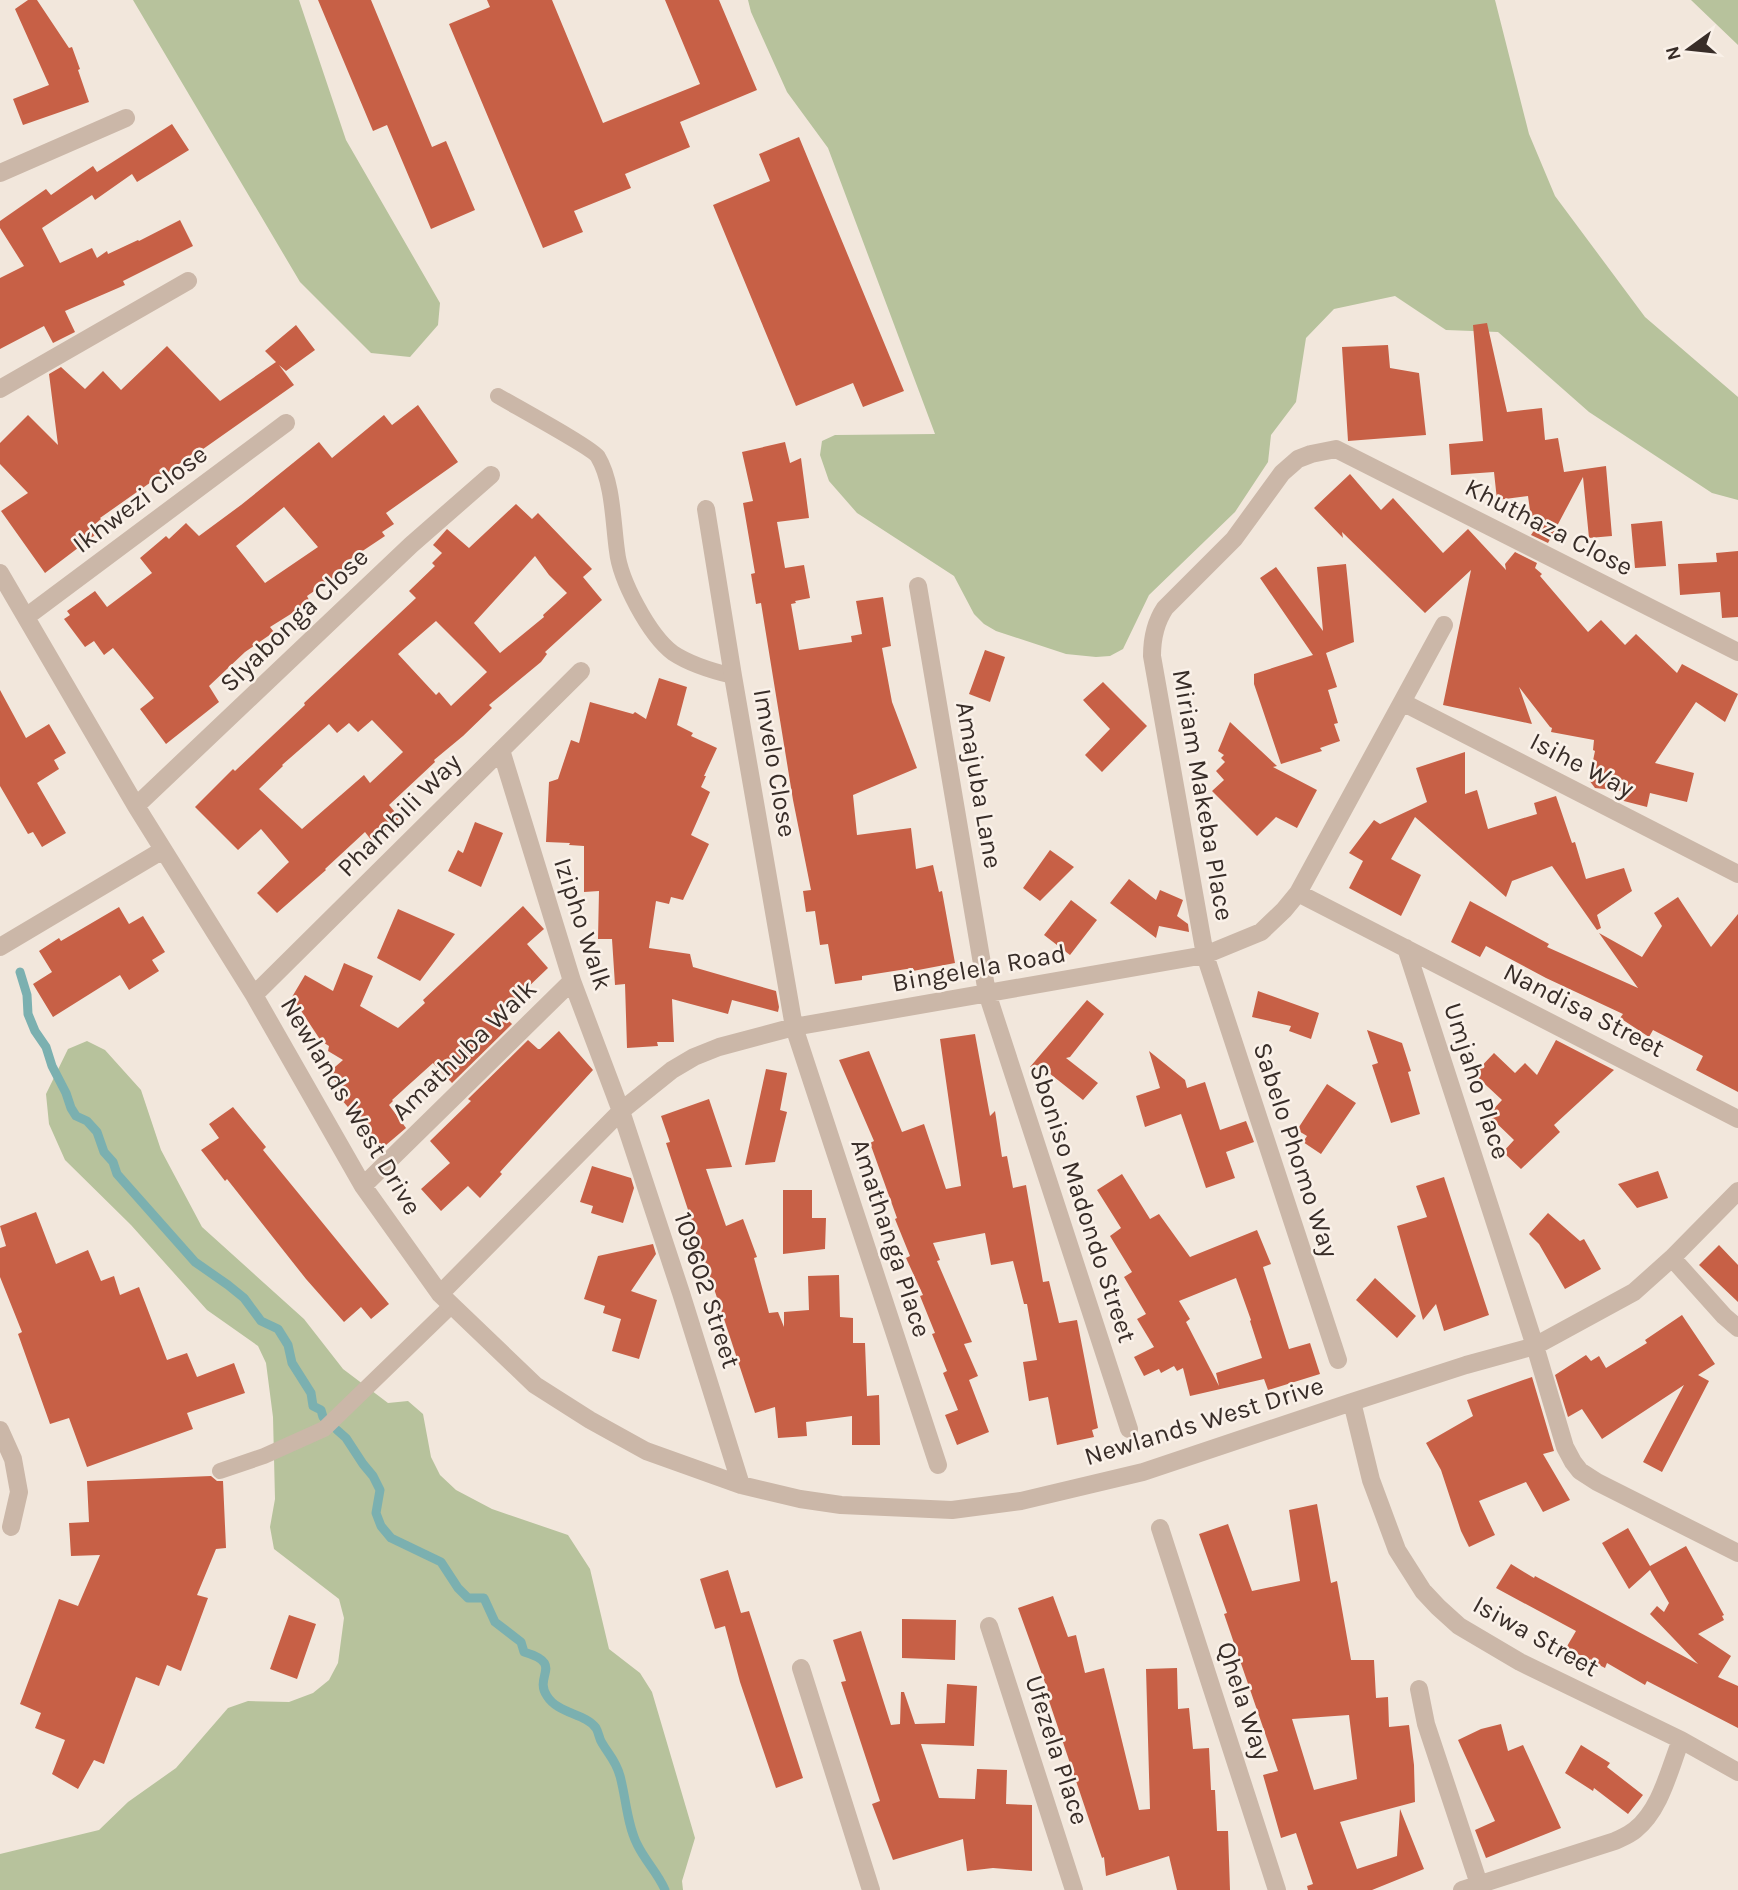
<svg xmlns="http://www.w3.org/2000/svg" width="1738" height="1890" viewBox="0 0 1738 1890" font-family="Karla,sans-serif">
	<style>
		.green { fill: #b7c29c }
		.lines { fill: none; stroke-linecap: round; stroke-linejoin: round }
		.stream { stroke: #7bb0b0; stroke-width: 9 }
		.building { fill: #c76046; fill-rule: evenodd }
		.service { stroke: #cbb7a8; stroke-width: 16 }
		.minor { stroke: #cbb7a8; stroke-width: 18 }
		.labels { text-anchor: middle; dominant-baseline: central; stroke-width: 5; stroke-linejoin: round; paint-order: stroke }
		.street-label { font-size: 26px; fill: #382d28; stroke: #faf1e9 }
	</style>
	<rect width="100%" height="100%" fill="#f2e7dc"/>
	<path class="green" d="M133 0H299L346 140 440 303 438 325 410 357 371 353 300 282Z
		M748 0H1495L1529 134 1555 196 1645 317 1738 397V500L1712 493 1589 412 1498 332 1446 330 1395 296 1334 309 1306 338 1296 402 1271 435 1268 462 1235 512 1149 595 1123 649 1110 656 1096 657 1066 654 996 631 984 624 974 614 954 576 857 513 829 481 820 455 822 441 835 435 935 434 828 148 787 92 751 12Z
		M1691 0H1738V45Z
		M87 1041 105 1050 141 1090 161 1150 202 1227 304 1319 343 1369 388 1403 408 1401 423 1414 431 1457 440 1475 456 1490 492 1509 568 1535 590 1569 609 1649 640 1673 652 1692 695 1838 682 1881 683 1890H0V1854L99 1830 128 1802 176 1768 228 1708 248 1701 289 1702 313 1693 329 1680 338 1663 344 1618 339 1599 274 1549 270 1527 275 1499 273 1417 266 1363 258 1346 207 1310 131 1225 65 1160 49 1124 46 1094 68 1049Z"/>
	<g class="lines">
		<path class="stream" d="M20 972 27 995 28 1014 35 1031 46 1047 52 1066 66 1093 71 1108 76 1116 87 1121 97 1132 104 1152 113 1162 117 1174 195 1262 228 1285 244 1298 261 1321 278 1329 288 1345 292 1363 311 1393 313 1406 321 1410 323 1417
			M337 1430 346 1438 363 1464 373 1476 380 1490 376 1513 381 1526 391 1538 441 1562 458 1588 468 1598H484L495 1622 521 1642 524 1652C565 1664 533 1676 547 1696 558 1714 585 1713 596 1728 599 1733 599 1739 602 1743 609 1755 616 1761 620 1776 626 1798 627 1824 637 1844 645 1861 658 1873 665 1890"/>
	</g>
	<path class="building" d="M28 0H37L69 48 72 47 80 69 78 70 89 102 23 125 13 99 49 85 15 9Z
		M318 0H371L432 147 446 141 475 210 431 229 387 125 373 131Z
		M487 0H552L603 123 700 84 665 0H719L757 90 680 122 690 147 625 174 631 188 574 211 583 232 543 248 449 24 490 7Z
		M172 124 189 150 137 182 132 174 95 200 92 195 42 228 60 263 92 248 97 258 107 251 108 254 138 240 139 241 180 220 193 246 123 281 125 285 65 311 75 332 53 343 44 326 0 349V278L24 266 0 228V221L46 189 51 195 93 166 97 172Z
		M799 137 904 391 863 407 853 383 796 406 713 205 770 181 759 154Z
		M1487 323 1507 412 1542 408 1545 440 1558 438 1564 472 1606 466 1612 536 1589 538 1583 477 1548 543 1531 535 1533 532 1528 496 1497 500 1494 472 1451 475 1449 444 1483 441 1473 325Z
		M296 325 315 350 286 371 279 365 294 385 196 454 195 452 155 482 154 480 100 518 101 519 94 525 99 532 45 573 1 511 28 493 0 464V443L28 415 58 445 49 374 61 367 85 389 103 371 121 390 167 346 220 401 276 362 265 351Z
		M1388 345 1390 368 1419 373 1426 435 1348 441 1342 347Z
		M418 405 458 462 386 513 394 524 382 532 385 536 343 564 346 569 307 596 310 602 270 627 274 632 245 652 209 686 219 702 166 744 140 709 154 698 113 648 104 655 94 641 85 647 64 619 70 615 67 611 95 591 107 607 152 573 140 558 166 536 169 539 186 523 199 536 241 505 319 442 332 458 384 415 392 425ZM284 507 318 547 265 583 236 546Z
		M785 442 790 463 801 458 809 518 777 522 785 568 804 565 810 598 795 601 796 603 791 604 799 650 852 642 851 636 862 634 856 601 883 597 891 646 882 648 892 702 917 768 853 795 857 835 911 828 916 869 933 865 939 892 942 891 955 963 913 971V968L862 976V980L835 984 828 944 820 945 815 911 806 912 803 891 811 890 793 800 761 603 756 604 751 574 755 573 743 503 753 501 742 452Z
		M1350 474 1381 510 1393 498 1443 553 1468 529 1506 570 1505 564 1515 552 1537 563 1535 568 1542 574 1540 576 1588 632 1601 620 1625 645 1636 634 1677 673 1682 664 1738 694 1725 722 1696 702 1655 763 1694 773 1687 802 1650 793 1647 807 1620 800 1622 791 1595 788 1589 780 1595 751 1593 750 1594 740 1551 732 1552 728 1550 727 1519 687 1532 724 1443 705 1471 570 1425 613 1342 532 1343 538 1314 508Z
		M516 504 532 519 538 513 592 569 583 577 602 600 545 652 547 654 541 662 489 705 492 708 463 736 434 760 435 762 389 805 400 818 372 841 365 832 325 869 326 870 277 913 257 893 289 862 261 829 238 850 195 807 233 769 235 771 305 705 304 703 416 598 409 591 435 566 432 563 442 553 433 545 447 529 469 548ZM535 556 549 575 567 593 543 615 544 617 500 653 474 623ZM436 621 487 672 451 706 439 692 436 695 398 654ZM372 720 403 752 370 783 364 775 302 829 259 789 283 766 282 765 329 724 337 733 349 723 358 732Z
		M1662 521 1666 566 1635 568 1631 524Z
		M1738 551V617L1722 618 1720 592 1680 595 1678 564 1717 562 1716 553Z
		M1346 564 1354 642 1326 653 1337 687 1328 690 1338 723 1334 724 1340 741 1320 748 1322 751 1281 764 1254 684V674L1313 655 1260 578 1276 567 1323 631 1317 567Z
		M985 650 1005 657 990 702 969 694Z
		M659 678 687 687 677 725 693 733 691 736 717 748 704 776H706L701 787 710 792 691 835 709 844 683 900 671 897 669 904 656 901 649 948 690 954 693 967 776 991 779 1007 778 1012 732 1000 728 1014 672 999 674 1042H657L658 1046 627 1048 625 984 615 985 612 939H598L599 891 584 892V846L569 845 570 843 546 842 549 782 558 779 571 740 579 743 590 702 633 714 635 712 646 719Z
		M1103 682 1147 726 1102 772 1085 755 1110 729 1083 700Z
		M0 690 26 738 49 724 66 753 54 760 59 769 37 783 66 833 42 847 33 832 28 834 0 786Z
		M1230 722 1277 766 1273 767 1317 790 1297 828 1276 817 1257 836 1212 791 1224 780 1216 771 1225 762 1221 758 1224 755 1218 751Z
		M1465 752V794L1477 790 1488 829 1537 814 1534 803 1556 796 1572 843 1575 842 1586 879 1624 868 1632 891 1597 915 1601 928 1597 930 1552 866 1512 881 1506 897 1415 817 1391 859 1421 875 1401 916 1349 888 1363 861 1349 853 1374 820 1380 824 1427 802 1416 768Z
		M475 822 503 833 481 887 448 871 458 850 463 853Z
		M1050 850 1074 867 1040 901 1023 888Z
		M1129 879 1156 900 1160 890 1183 900 1177 916 1188 924 1189 932 1159 926 1156 938 1110 903Z
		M1678 897 1711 947 1738 914V1092L1696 1070 1703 1056 1653 1030 1649 1037 1620 1018 1623 1014 1546 978 1486 946 1480 957 1451 942 1470 901 1549 944 1547 947 1638 988 1599 933 1642 957 1662 926 1654 913Z
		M1071 900 1097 920 1070 955 1044 935Z
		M523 906 544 929 527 944 548 968 501 1013 512 1024 452 1083 433 1063 392 1100 393 1101 389 1105 406 1128 379 1151 364 1132 367 1129 334 1091 339 1086 328 1073 343 1060 328 1051 329 1046 321 1041 292 997 305 975 333 991 344 963 373 976 360 1006 398 1028 425 1003 423 1000Z
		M119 907 129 924 143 916 165 952 152 960 159 971 129 990 120 975 53 1017 33 984 52 972 39 951 59 938 61 941Z
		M398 909 455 934 420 981 377 958Z
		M1258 991 1319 1013 1311 1039 1289 1031 1291 1026 1252 1017Z
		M1087 1000 1104 1014 1070 1057 1066 1058 1098 1083 1083 1100 1039 1065 1030 1067Z
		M1367 1030 1402 1043 1411 1071 1408 1072 1420 1114 1391 1123 1372 1065 1378 1063Z
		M559 1031 593 1070 500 1172 502 1174 480 1198 468 1186 441 1211 421 1189 450 1163 430 1141 471 1101 468 1099 528 1040 538 1049H540Z
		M975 1034 990 1116 995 1111 1002 1157 1007 1156 1013 1188 1026 1185 1043 1282 1049 1281 1059 1323 1077 1320 1098 1428 1092 1430 1094 1437 1057 1445 1048 1397 1029 1401 1023 1362 1037 1360 1027 1304H1024L1013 1261 991 1265 985 1233 933 1243 940 1260 937 1261 972 1342 964 1344 978 1376 969 1380 989 1432 957 1445 945 1415 958 1410 943 1373 947 1371 932 1334 935 1333 920 1296 923 1295 906 1258 910 1256 895 1219 897 1218 870 1143 874 1141 839 1060 869 1051 902 1132 924 1124 946 1189 961 1186 940 1039Z
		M1556 1040 1614 1070 1554 1125 1560 1132 1521 1169 1503 1152 1514 1140 1488 1115 1502 1100 1474 1074 1494 1053 1515 1073 1525 1063 1537 1075Z
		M1149 1051 1185 1080 1187 1088 1205 1082 1220 1130 1246 1121 1254 1142 1226 1152 1235 1178 1206 1188 1181 1114 1145 1127 1136 1096 1160 1088Z
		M766 1069 787 1073 780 1110 787 1112 775 1162 745 1165Z
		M1327 1084 1356 1103 1321 1154 1303 1142 1307 1136 1297 1130Z
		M709 1099 732 1167 706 1169 726 1226 743 1219 757 1257 754 1258 769 1313 778 1312 784 1327V1312L809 1310 808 1276 839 1275 840 1317 853 1318V1343H865L867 1396 879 1395 880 1445H852V1416L806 1422 807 1436 778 1438 775 1407 755 1413 666 1143 670 1142 661 1116Z
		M233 1107 266 1147 263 1150 389 1304 371 1319 361 1307 344 1322 306 1279 227 1179 225 1181 201 1150 219 1138 209 1124Z
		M592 1166 631 1178 634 1188 623 1223 591 1213 593 1206 580 1202Z
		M1658 1171 1668 1198 1637 1208 1618 1184Z
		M1122 1174 1150 1219 1159 1214 1190 1257 1257 1230 1271 1264 1263 1267 1289 1349 1310 1343 1320 1374 1268 1390 1264 1379 1190 1396 1183 1368 1177 1371 1174 1366 1161 1373 1159 1369 1144 1376 1134 1357 1154 1347 1137 1319 1146 1314 1124 1277 1132 1272 1110 1236 1121 1228 1097 1190ZM1236 1278 1251 1320 1250 1321 1262 1358 1216 1373 1219 1386 1186 1322 1190 1319 1179 1301Z
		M1444 1177 1489 1315 1444 1331 1436 1304 1423 1320 1397 1226 1427 1217 1416 1186Z
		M783 1190H812V1218H826L825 1249 783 1254Z
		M36 1212 56 1264 88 1250 101 1281 114 1276 120 1295 139 1287 167 1360 187 1353 197 1377 234 1363 245 1393 187 1413 193 1429 87 1467 69 1418 50 1424 18 1334 22 1332 0 1277V1248L6 1246 0 1226Z
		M1548 1213 1580 1241 1584 1239 1601 1269 1565 1289 1539 1244 1529 1234Z
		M653 1244 656 1254 631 1291 657 1300 639 1359 612 1351 621 1319 603 1313 605 1306 584 1299 598 1256Z
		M1719 1245 1738 1265V1302L1699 1265Z
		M1375 1278 1416 1316 1397 1338 1356 1300Z
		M1682 1315 1715 1364 1698 1375 1709 1381 1662 1472 1643 1462 1684 1385 1602 1439 1582 1409 1568 1417 1555 1375 1586 1355 1591 1361 1599 1356 1606 1368 1647 1343 1645 1340Z
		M1532 1377 1554 1451 1543 1454 1570 1500 1543 1512 1526 1482 1479 1501 1495 1535 1469 1547 1461 1531 1441 1470 1426 1443 1473 1416 1467 1400Z
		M211 1476 217 1481H223L226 1548 216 1549 197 1595 208 1598 181 1671 167 1665 159 1686 136 1677 104 1764 94 1760 78 1789 52 1774 65 1740 35 1728 41 1713 20 1704 59 1599 78 1606 100 1555 71 1556 69 1523 89 1522 87 1481Z
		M1317 1504 1331 1583 1337 1581 1351 1660H1374L1376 1698 1388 1697 1389 1727 1409 1725 1414 1765 1415 1802 1340 1822 1357 1869 1397 1856 1400 1809 1424 1869 1372 1890H1308L1307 1886 1313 1884 1296 1833 1281 1838 1263 1775 1278 1771 1224 1614 1227 1613 1199 1534 1228 1524 1252 1591 1300 1581 1289 1510ZM1349 1715 1357 1779 1314 1790 1292 1719Z
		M1628 1528 1650 1566 1686 1546 1724 1615 1722 1616 1724 1620 1698 1634 1731 1656 1718 1677 1738 1686V1728L1647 1681 1645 1685 1607 1663 1605 1668 1566 1648 1576 1631 1496 1588 1511 1564 1534 1578 1535 1576 1698 1664 1650 1614 1657 1606 1664 1612 1669 1603 1650 1570 1629 1589 1602 1543Z
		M728 1570 741 1613 749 1611 803 1778 776 1788 740 1682 725 1626 715 1629 700 1579Z
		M1053 1596 1068 1637 1076 1635 1085 1673 1104 1668 1139 1810 1150 1809 1146 1669 1177 1668 1178 1709 1189 1708 1193 1749 1209 1748 1211 1790H1215L1217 1831H1228L1230 1890H1177L1169 1856 1106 1876 1104 1857 1102 1858 1046 1692 1048 1691 1018 1608Z
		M289 1615 316 1624 297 1679 270 1669Z
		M902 1619 956 1620 955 1660 902 1658Z
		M861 1631 891 1725 900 1724 901 1692H904L915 1724 945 1723 947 1684 977 1686 974 1746 921 1744 939 1798 975 1799 977 1769 1007 1770 1006 1804 1032 1805V1871L993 1868 967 1871 963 1839 893 1860 872 1804 880 1801 841 1682 846 1681 833 1640Z
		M1501 1724 1508 1751 1523 1745 1561 1828 1486 1858 1475 1830 1495 1821 1458 1740 1481 1729Z
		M1581 1745 1610 1763 1607 1767 1643 1795 1628 1814 1594 1788 1593 1791 1565 1773Z"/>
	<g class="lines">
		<path class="service" d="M498 396C513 405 594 449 598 457 613 482 613 523 617 551 620 580 649 635 673 653 691 665 712 671 733 676
			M220 1471 264 1456 324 1429 452 1305"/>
		<path class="minor" d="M0 173 126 118
			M0 389 188 281
			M706 509 733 676 794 1027 938 1465
			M0 573 136 806 254 995 363 1186 440 1294 535 1385 590 1420 646 1451 741 1485 800 1499 841 1505 952 1510 1021 1501 1143 1472 1352 1402 1466 1365 1535 1346 1634 1292 1672 1258 1738 1191
			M918 586 987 993 1129 1429
			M26 617 286 423
			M1402 702 1738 874
			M501 750 572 981 621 1111 681 1293 741 1485
			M136 806 411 545 491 475
			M1298 893 1738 1119
			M0 947 163 850
			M1406 948 1535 1346 1565 1447 1573 1462 1580 1471 1597 1482 1738 1553
			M254 995 581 671
			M363 1186 572 981
			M1672 1258 1724 1316 1738 1328
			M440 1294 621 1111 672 1070 694 1057 719 1047 794 1027 1205 955 1261 932 1284 910 1298 893 1444 625
			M1338 1360 1205 955 1152 656C1152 638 1155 623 1165 608L1234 539 1282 473 1298 459 1311 454 1336 449 1738 652
			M1352 1402 1371 1480 1397 1550 1423 1591 1438 1607 1459 1626 1520 1662 1681 1740 1738 1772
			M0 1430 13 1459 19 1492 11 1527
			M1160 1528 1277 1890
			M989 1626 1074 1890
			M801 1668 871 1890
			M1419 1689 1426 1724 1481 1890
			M1462 1890 1615 1841C1621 1838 1629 1835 1635 1830 1661 1809 1669 1770 1681 1740"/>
	</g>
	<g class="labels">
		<g class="street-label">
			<text transform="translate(140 499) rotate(-37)">Ikhwezi Close</text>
			<text transform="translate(1549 527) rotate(27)">Khuthaza Close</text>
			<text transform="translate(294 620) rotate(-44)">Slyabonga Close</text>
			<text transform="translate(775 763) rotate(80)">Imvelo Close</text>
			<text transform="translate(1582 765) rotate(27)">Isihe Way</text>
			<text transform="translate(979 785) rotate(80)">Amajuba Lane</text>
			<text transform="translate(1203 795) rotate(80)">Miriam Makeba Place</text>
			<text transform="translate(399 815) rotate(-45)">Phambili Way</text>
			<text transform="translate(583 924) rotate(72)">Izipho Walk</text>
			<text transform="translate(979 968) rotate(-10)">Bingelela Road</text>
			<text transform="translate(1584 1010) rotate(27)">Nandisa Street</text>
			<text transform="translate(464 1050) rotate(-44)">Amathuba Walk</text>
			<text transform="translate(1477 1081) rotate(72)">Umjaho Place</text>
			<text transform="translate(351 1106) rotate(59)">Newlands West Drive</text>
			<text transform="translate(1296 1150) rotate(72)">Sabelo Phomo Way</text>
			<text transform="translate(1083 1203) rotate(72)">Sboniso Madondo Street</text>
			<text transform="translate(891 1238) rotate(72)">Amathanga Place</text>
			<text transform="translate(707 1290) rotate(72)">109602 Street</text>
			<text transform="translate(1204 1421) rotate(-17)">Newlands West Drive</text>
			<text transform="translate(1536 1636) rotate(29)">Isiwa Street</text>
			<text transform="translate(1244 1701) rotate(72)">Qhela Way</text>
			<text transform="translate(1057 1750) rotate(72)">Ufezela Place</text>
		</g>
	</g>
	<g transform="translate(1689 49) rotate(255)" stroke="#faf1e9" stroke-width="5" paint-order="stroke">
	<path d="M0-5L12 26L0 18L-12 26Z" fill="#382d28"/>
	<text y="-10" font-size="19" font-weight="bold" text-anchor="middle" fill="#382d28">N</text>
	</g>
</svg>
